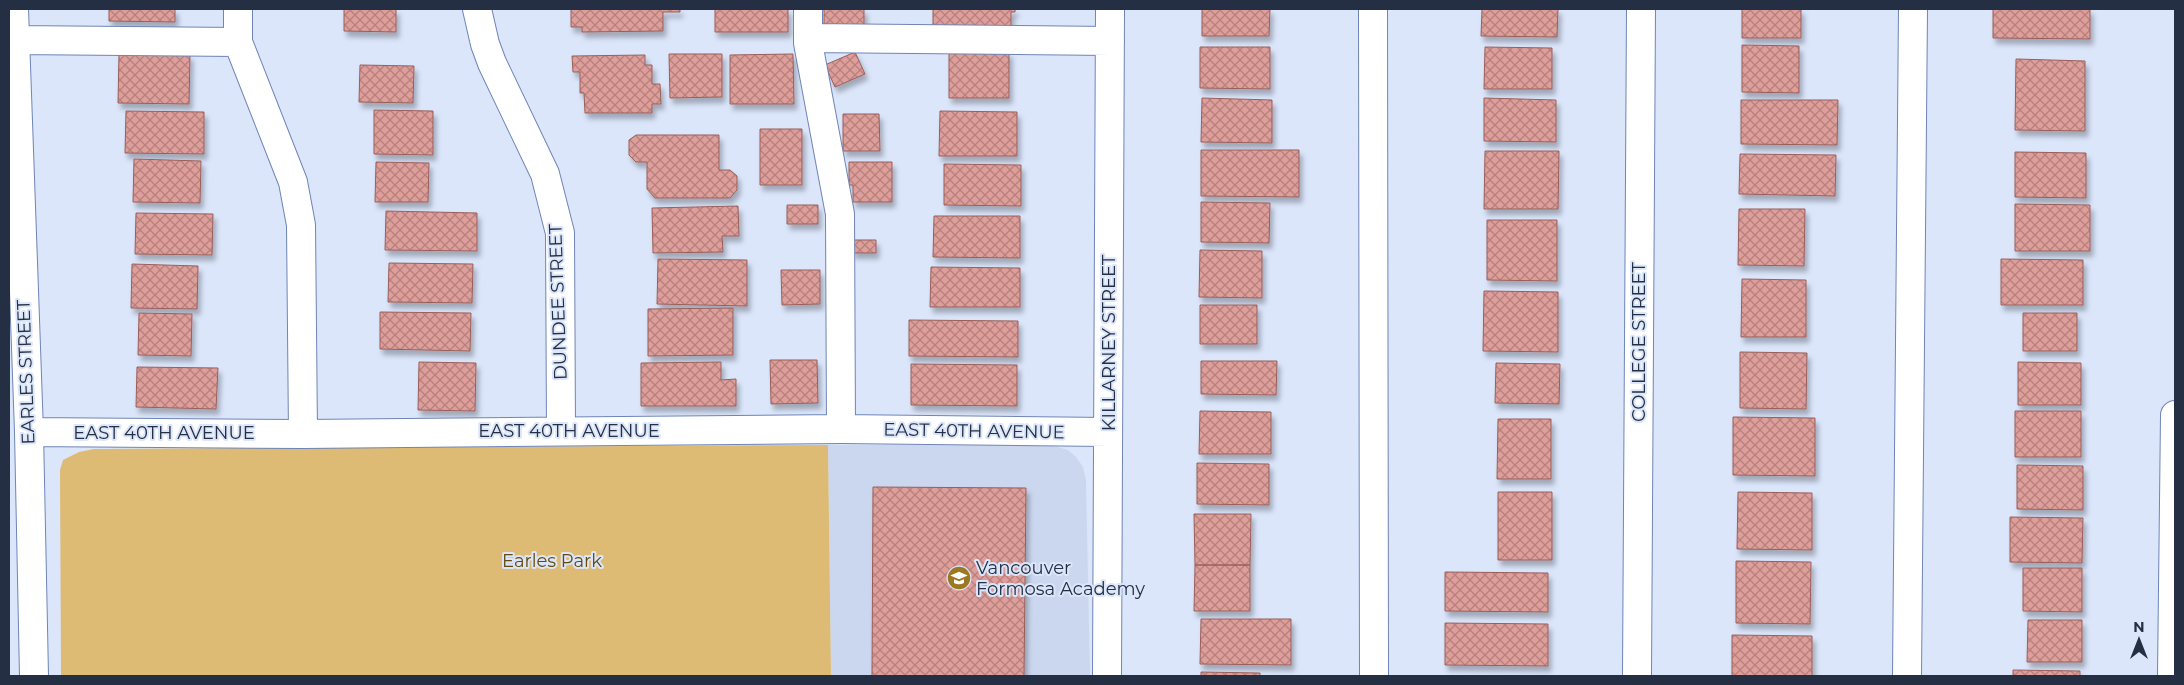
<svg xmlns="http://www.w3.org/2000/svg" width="2184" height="685" viewBox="0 0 2184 685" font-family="Montserrat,sans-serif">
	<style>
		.built { fill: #cbd7ef }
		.green { fill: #debb74 }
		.building { fill: url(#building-cross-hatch); stroke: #995e5a; filter: url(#shadow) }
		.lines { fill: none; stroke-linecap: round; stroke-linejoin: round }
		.minor-casing { stroke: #6e85b6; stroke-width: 30 }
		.minor { stroke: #fff; stroke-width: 28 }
		.labels { text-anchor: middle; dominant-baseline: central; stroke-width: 4; stroke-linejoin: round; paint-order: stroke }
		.street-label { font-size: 18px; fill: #252f43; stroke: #dbe6fb }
		.park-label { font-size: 18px; fill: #654b0b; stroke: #dbe6fb }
		.poi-label { font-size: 18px; fill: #252f43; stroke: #dbe6fb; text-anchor: start }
	</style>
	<defs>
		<pattern id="building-cross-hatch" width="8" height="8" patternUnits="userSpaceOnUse" patternTransform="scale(1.25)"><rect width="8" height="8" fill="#df9e99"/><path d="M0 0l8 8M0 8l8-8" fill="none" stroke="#b5817e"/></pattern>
		<filter id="shadow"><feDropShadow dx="3" dy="5.5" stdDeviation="2.5" flood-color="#0004"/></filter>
	</defs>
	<rect width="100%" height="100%" fill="#dbe6fb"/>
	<path class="built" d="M828 445H1051L1068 450 1076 457 1083 467 1086 480 1090 676H831Z"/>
	<path class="green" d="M828 445 831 676H61L60 470 63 460 79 452 94 449Z"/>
	<path class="building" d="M109 9H175V22L109 21Z
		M344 9H396V32L344 31Z
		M571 9H680V12H663V31L582 32V27H571Z
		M715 9H788V32H715Z
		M824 9H864V27H824Z
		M933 9H1015V12H1011V32L933 33Z
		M1202 9H1270L1269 36H1202Z
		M1482 9H1558L1557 37 1481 36Z
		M1742 9H1801V38H1742Z
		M1993 9H2090V39L1993 38Z
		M1742 45 1799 46V93L1742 92Z
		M1200 47H1270V89L1200 88Z
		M1485 47 1552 48V89H1484Z
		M855 52 865 74 835 87 825 65Z
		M949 52H1009V98H949Z
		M119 54 190 55 189 104 118 103Z
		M669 54H722V97L670 98Z
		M793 54 794 104H730V55Z
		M645 55V65H652V84H660L661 104H652V113H585L584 93H580V72H573L572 56Z
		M2016 59 2085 61V131L2015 130Z
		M360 65 414 66 413 103 359 102Z
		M1202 98 1272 100V143L1201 142Z
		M1484 98 1556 100V142L1484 141Z
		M1741 100H1838L1837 145 1741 144Z
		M374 110 433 111V155L374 154Z
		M126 111 204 112V154L125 153Z
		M940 111 1017 112V156H939Z
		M843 114H879L880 151H843Z
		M760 129H802V185H760Z
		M636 135H719V170H730L737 176V190L730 198H655L647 189V162H636L629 155V140Z
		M1201 150H1299V197L1201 196Z
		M1485 151H1559L1558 209H1484Z
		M2015 152 2086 153V198L2015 197Z
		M1740 154 1836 155 1835 196 1739 194Z
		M134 159 201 161 200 203 133 202Z
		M376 162 429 163 428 202H375Z
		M849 162H892V202H853V185H849Z
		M944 164 1021 165V206L944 205Z
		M1201 202 1270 203 1269 243 1201 242Z
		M2015 204 2090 205V251H2015Z
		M787 205H818V224H787Z
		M738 206 739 236H722L723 252 653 253 652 208Z
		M1739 209H1805L1804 266 1738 265Z
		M386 211 477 213V251L385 250Z
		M136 213 213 214 212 255 135 254Z
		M934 216H1020V258L933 257Z
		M1487 220H1557V281L1487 280Z
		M852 240H876V253H852Z
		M1200 250 1262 251V298L1199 297Z
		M658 259 747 260V306L657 304Z
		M2001 259 2083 260V305H2001Z
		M389 263 473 264 472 303 388 302Z
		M132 264 198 266 197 309 131 308Z
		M931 267 1020 268V307H930Z
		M781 270H820V304L782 305Z
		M1742 279 1806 280V337H1741Z
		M1484 291 1558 292V352L1483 351Z
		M1200 305H1257V344H1200Z
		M733 308V355L648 356V309Z
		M380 312 471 313 470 351 380 349Z
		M139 313 192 314 191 356 138 355Z
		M2023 313H2077V351H2023Z
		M909 320 1018 321V357L909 356Z
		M1740 352 1807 353 1806 409 1740 408Z
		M770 360H817L818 403 771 404Z
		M1201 361H1277L1276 395 1201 394Z
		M419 362 476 363 475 411 418 410Z
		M721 362V380L736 379V406H641V363Z
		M2018 362 2081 363V405H2018Z
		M1496 363 1560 364 1559 404 1495 403Z
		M911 364 1017 365V406L911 405Z
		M137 367 218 368 216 409 136 407Z
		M1200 411 1271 412V454H1199Z
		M2015 411H2081V457H2015Z
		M1733 417 1815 418V476L1733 475Z
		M1498 419H1551V479H1497Z
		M1197 463 1269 464V505L1197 504Z
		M2017 465 2083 466V510L2017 509Z
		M873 487 1026 488 1024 676H872Z
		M1498 492H1552V560H1498Z
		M1738 492 1812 493V550L1737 549Z
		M1194 514H1251L1250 565H1195Z
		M2010 517 2083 518 2082 563 2010 562Z
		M1736 561 1811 562 1810 624 1736 623Z
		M1195 565H1250V611H1194Z
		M2023 568H2082V612L2023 611Z
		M1445 572 1548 573V612L1445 611Z
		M1201 619H1291V665L1200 664Z
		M2028 620H2082V662H2027Z
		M1445 623 1548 624V666L1445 665Z
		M1732 635 1812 636V676H1732Z
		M2013 670 2080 671V676H2013Z
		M1201 672 1260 673V676H1201Z"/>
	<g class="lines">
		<g class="minor-casing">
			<path id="minor" d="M14 9 29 432 34 676
				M238 9V42L293 182 301 225 303 434
				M477 9 485 44 492 63 545 174 560 233 561 431
				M808 9V43L840 214 841 429
				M1373 9 1374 676
				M808 38 1110 41
				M15 40 238 42
				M29 432 303 434 841 429 1108 432
				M1107 676 1110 9
				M1637 676 1641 9
				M1907 676 1913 9
				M2172 676 2175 415"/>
		</g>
		<use href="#minor" class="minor"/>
	</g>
	<defs>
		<g id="school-disc" transform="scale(1.25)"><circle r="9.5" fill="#9c7823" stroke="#dbe6fb"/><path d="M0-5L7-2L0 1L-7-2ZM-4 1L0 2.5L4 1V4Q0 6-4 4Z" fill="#fff"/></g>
	</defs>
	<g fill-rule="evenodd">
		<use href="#school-disc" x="959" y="578"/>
	</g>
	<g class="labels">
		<g class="street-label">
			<text transform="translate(558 302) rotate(-92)">DUNDEE STREET</text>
			<text transform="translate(1639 342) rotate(-90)">COLLEGE STREET</text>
			<text transform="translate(1109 343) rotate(-90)">KILLARNEY STREET</text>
			<text transform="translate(26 372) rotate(-92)">EARLES STREET</text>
			<text x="569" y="431">EAST 40TH AVENUE</text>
			<text transform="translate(974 431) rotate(1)">EAST 40TH AVENUE</text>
			<text x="164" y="433">EAST 40TH AVENUE</text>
		</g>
		<g class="park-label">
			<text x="552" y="561">Earles Park</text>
		</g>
		<g class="poi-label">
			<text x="976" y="568">Vancouver<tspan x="976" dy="21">Formosa Academy</tspan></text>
		</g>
	</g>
	<rect width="2184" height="685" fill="none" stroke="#252f43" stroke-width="20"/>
	<g transform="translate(2139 640)" stroke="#dbe6fb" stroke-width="4" paint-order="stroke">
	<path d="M0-4L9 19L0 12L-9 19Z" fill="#252f43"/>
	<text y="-8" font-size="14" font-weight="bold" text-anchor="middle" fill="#252f43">N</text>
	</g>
</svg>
